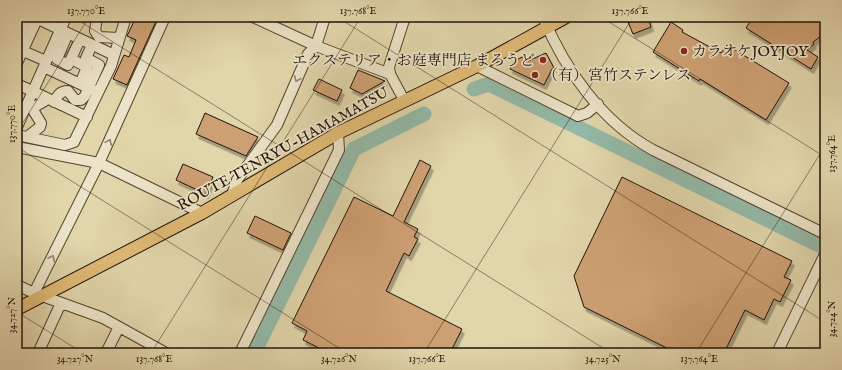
<svg xmlns="http://www.w3.org/2000/svg" width="842" height="370" viewBox="0 0 842 370" font-family="'IM FELL English','Noto Serif JP',serif">
	<style>
		.lines { fill: none; stroke-linecap: round; stroke-linejoin: round }
		.river { stroke: #94b9a8; stroke-width: 15 }
		.building { fill: #cda073; stroke: #201308; filter: url(#shadow) }
		.minor-casing { stroke: #504430; stroke-width: 12 }
		.major-casing { stroke: #201308; stroke-width: 14 }
		.minor { stroke: #ece4c8; stroke-width: 10 }
		.major { stroke: #e0ba75; stroke-width: 12 }
		.oneway { stroke: #908672 }
		.ticks { fill: none; stroke: #201308; stroke-width: 1; stroke-opacity: 0.45 }
		.poi-dot { fill: #8f2418; stroke: #ece4c8; stroke-width: 1.5 }
		.labels { text-anchor: middle; dominant-baseline: central; stroke-width: 3.5; stroke-linejoin: round; paint-order: stroke }
		.poi-label { font-size: 15px; fill: #201308; stroke: #ece4c8; text-anchor: start }
		.street-label { font-size: 15px; fill: #201308; stroke: #ece4c8 }
		.neatline { fill: none; stroke: #201308; stroke-width: 1.5 }
		.ticks-label { font-size: 10px; text-anchor: middle; fill: #201308 }
	</style>
	<defs>
		<filter id="shadow"><feDropShadow dx="2.5" dy="4.5" stdDeviation="0" flood-color="#0004"/></filter>
	</defs>
	<rect width="100%" height="100%" fill="#e1d5aa"/>
	<filter id="stains"><feTurbulence type="fractalNoise" baseFrequency=".005" numOctaves="4"/><feColorMatrix values="0 0 0 0 .2 0 0 0 0 .09 0 0 0 0 .02 0 0 0 .5 -.17"/></filter>
	<radialGradient id="worn" r=".72"><stop offset=".6" stop-color="#630" stop-opacity="0"/><stop offset="1" stop-color="#630" stop-opacity=".3"/></radialGradient>
	<g class="lines">
		<path class="river" d="M474 89 489 84 825 248
			M254 353 354 149 424 114"/>
	</g>
	<path class="building" d="M136 17H158L127 85 113 79 124 55 129 57 136 40 127 36Z
		M626 17H648L651 27 633 34Z
		M753 17H825V33L813 42 814 44 807 50 818 57 811 69 746 28Z
		M671 22 683 30 682 32 721 53 727 45 789 83 766 120 700 79 699 81 653 52Z
		M546 53 554 68 552 69 544 85 510 69 513 62 522 57 528 61Z
		M358 70 385 81 362 94 350 88Z
		M319 79 342 90 337 101 313 90Z
		M205 113 258 137 246 156 196 134Z
		M420 160 431 166 404 222 418 229 414 237 418 239 409 256 404 253 386 291 462 329 450 353H329L303 340 307 331 292 323 354 197 393 216Z
		M183 164 213 177 206 194 176 180Z
		M622 177 792 261 784 277 791 280 780 302 774 299 764 320 745 310 724 353H677L584 307 574 276Z
		M255 216 291 233 283 250 247 233Z"/>
	<g class="lines">
		<g class="minor-casing">
			<path id="minor" d="M34 17 114 55
				M97 17 95 31 99 37 119 38
				M253 17 316 46 390 74 404 100
				M543 17C565 70 602 122 653 150L825 234
				M17 39 27 17
				M23 51 46 61
				M17 63 38 17
				M68 65 57 59 68 33
				M477 66 578 116 587 113 598 104
				M44 67 95 91
				M390 74 389 67 405 17
				M17 84 87 117
				M80 84 87 67 71 59 80 39
				M54 102C58 95 60 91 68 91L75 100H81L85 96 99 65 86 58 92 45
				M17 127 66 17
				M17 135 65 145 74 142 111 66 126 17
				M27 137 40 127 41 123 33 110 36 106 48 99
				M17 147 99 163 202 213
				M232 195 237 180 277 125 308 54 316 46 325 17
				M17 285 34 293 103 318 166 353
				M34 293 99 163 165 17
				M38 353 61 303
				M106 353 119 327
				M240 353 339 150 338 133
				M777 353 825 254"/>
		</g>
		<g class="major-casing">
			<path id="major" d="M17 309 202 213 338 133 477 66 566 17"/>
		</g>
		<use href="#minor" class="minor"/>
		<use href="#major" class="major"/>
	</g>
	<defs><path id="oneway-chevron" d="M-2-3.5L2.5 0L-2 3.5" fill="none" stroke-width="1.6" stroke-linecap="round" stroke-linejoin="round"/></defs>
	<g class="oneway">
		<use href="#oneway-chevron" transform="translate(297 79) rotate(114)"/>
		<use href="#oneway-chevron" transform="translate(109 142) rotate(-66)"/>
		<use href="#oneway-chevron" transform="translate(52 258) rotate(-64)"/>
	</g>
	<path class="ticks" d="M73 17 611 353M337 17 825 322M601 17 825 157M17 132 89 17M17 147 347 353M17 312 83 353M151 353 361 17M424 353 633 17M696 353 825 146"/>
	<g class="poi-dot">
		<circle cx="684" cy="51" r="4"/>
		<circle cx="543" cy="60" r="4"/>
		<circle cx="535" cy="75" r="4"/>
	</g>
	<g class="labels">
		<g class="poi-label">
			<text x="692" y="51">カラオケJOYJOY</text>
			<text x="535" y="60" text-anchor="end">エクステリア・お庭専門店 まろうど</text>
			<text x="543" y="75">（有）宮竹ステンレス</text>
		</g>
		<g class="street-label">
			<text transform="translate(283 149) rotate(-29)">ROUTE TENRYU-HAMAMATSU</text>
		</g>
	</g>
	<rect width="842" height="370" fill="none" stroke="#e1d5aa" stroke-width="44"/>
	<rect x="22" y="22" width="798" height="326" class="neatline"/>
	<g class="ticks-label">
		<text x="86" y="14">137.770°E</text>
		<text x="358" y="14">137.768°E</text>
		<text x="630" y="14">137.766°E</text>
		<text transform="translate(11 124) rotate(-90)" y="4">137.770°E</text>
		<text transform="translate(831 154) rotate(-90)" y="4">137.764°E</text>
		<text transform="translate(11 315) rotate(-90)" y="4">34.727°N</text>
		<text transform="translate(831 319) rotate(-90)" y="4">34.724°N</text>
		<text x="75" y="362">34.727°N</text>
		<text x="154" y="362">137.768°E</text>
		<text x="339" y="362">34.726°N</text>
		<text x="427" y="362">137.766°E</text>
		<text x="603" y="362">34.725°N</text>
		<text x="699" y="362">137.764°E</text>
	</g>
	<rect width="100%" height="100%" filter="url(#stains)"/>
	<rect width="100%" height="100%" fill="url(#worn)"/>
</svg>
